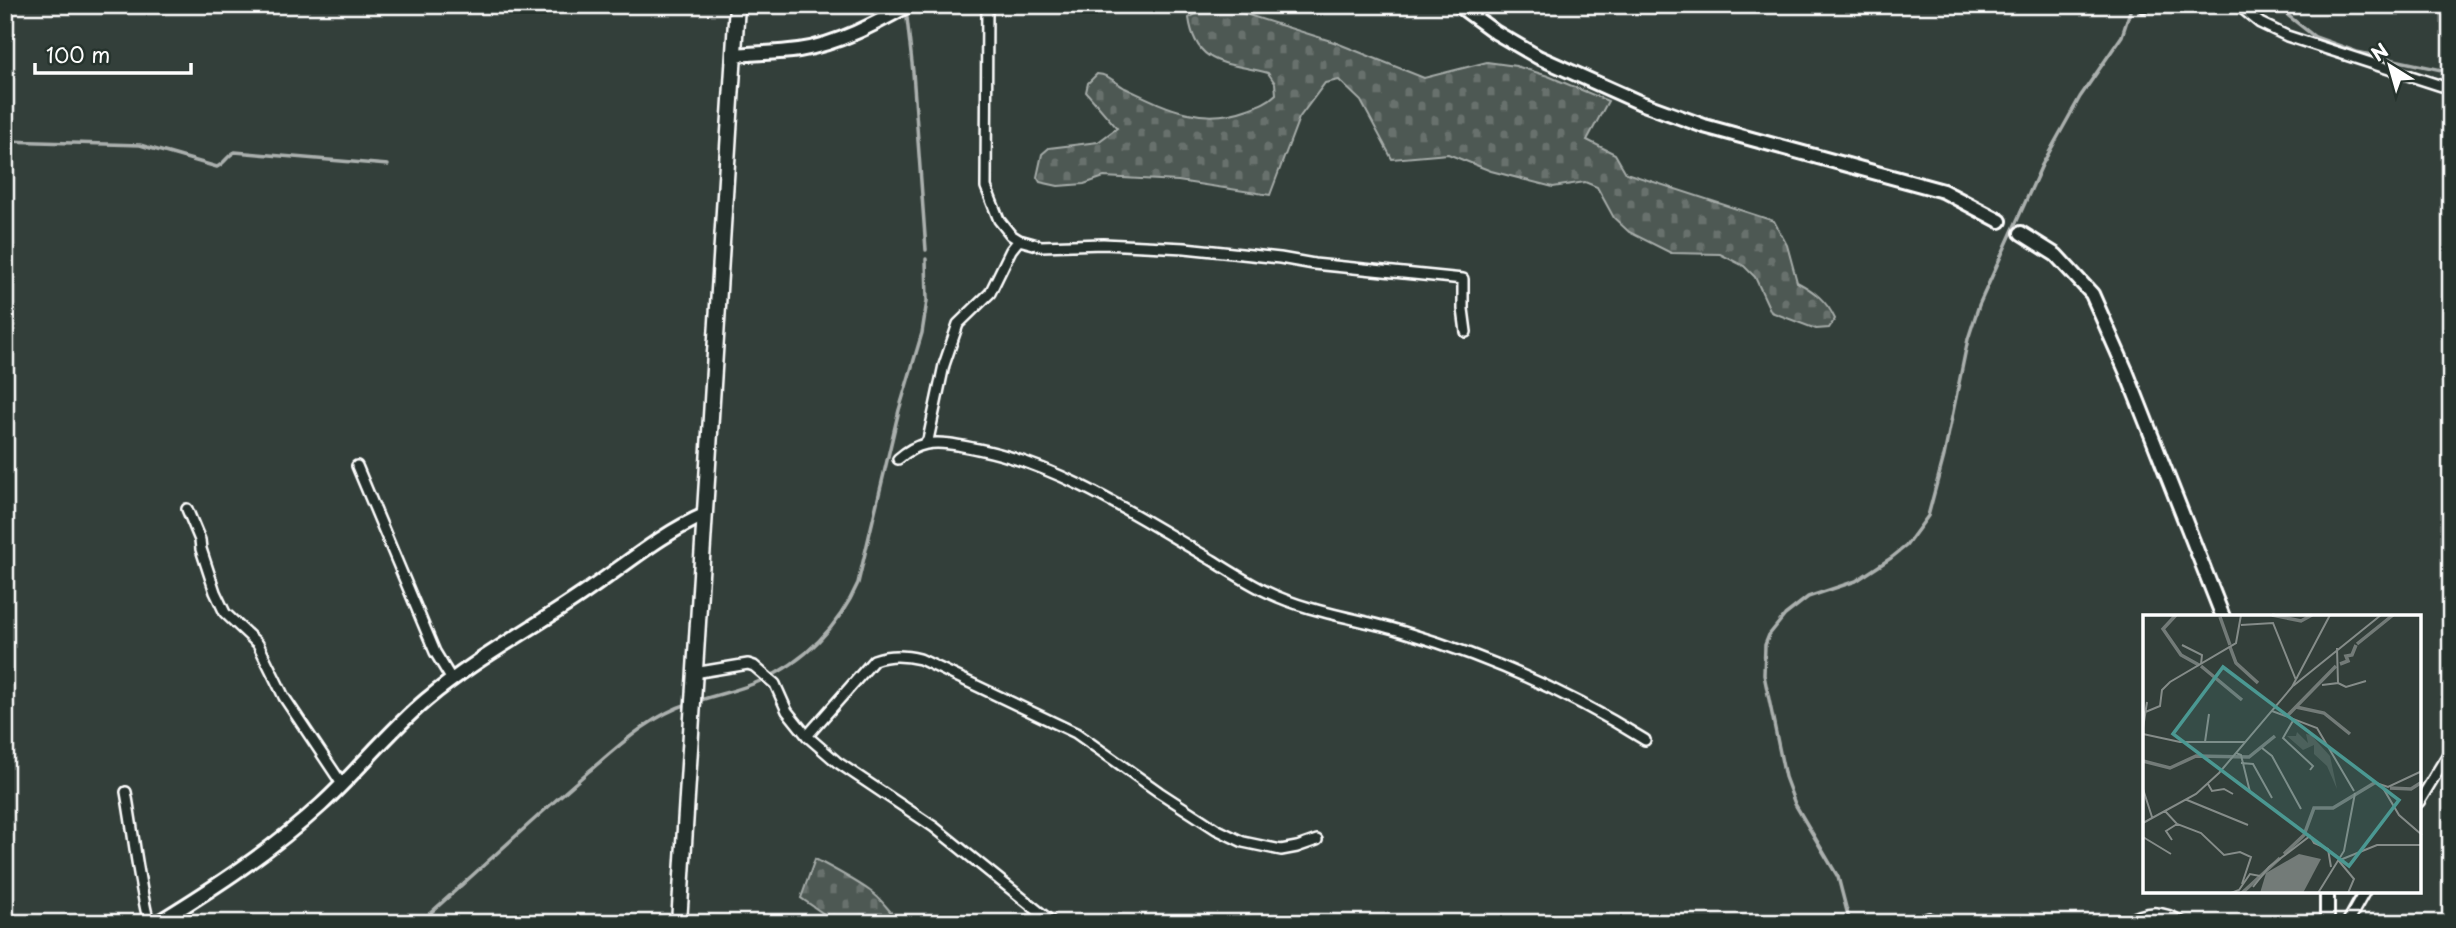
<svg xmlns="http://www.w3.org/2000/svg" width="2456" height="928" viewBox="0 0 2456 928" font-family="'Playpen Sans',sans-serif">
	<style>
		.cemetery { fill: url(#cemetery-stones); stroke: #a6aca9; stroke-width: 2 }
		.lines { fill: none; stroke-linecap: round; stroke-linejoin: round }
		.stream { stroke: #abb0ae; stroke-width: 3.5 }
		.street-casing { stroke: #fff; stroke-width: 14 }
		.secondary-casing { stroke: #fff; stroke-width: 18 }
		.primary-casing { stroke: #fff; stroke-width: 19 }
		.street { stroke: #26332d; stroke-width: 9 }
		.secondary { stroke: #26332d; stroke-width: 12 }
		.primary { stroke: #26332d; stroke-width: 14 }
		.inset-river { fill: none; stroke: #737b78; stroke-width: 3.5 }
		.inset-road { fill: none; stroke: #858c89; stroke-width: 2 }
		.view { fill: #4b9892; fill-opacity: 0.15; stroke: #4b9892; stroke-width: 3.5 }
		.inset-edge { fill: none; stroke: #fff; stroke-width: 3.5 }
	</style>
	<defs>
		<pattern id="cemetery-stones" width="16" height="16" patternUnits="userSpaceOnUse" patternTransform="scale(1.75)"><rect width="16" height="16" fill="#4d5853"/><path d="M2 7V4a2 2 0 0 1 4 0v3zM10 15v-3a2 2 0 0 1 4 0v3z" fill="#68716d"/></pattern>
	</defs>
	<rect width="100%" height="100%" fill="#333f3a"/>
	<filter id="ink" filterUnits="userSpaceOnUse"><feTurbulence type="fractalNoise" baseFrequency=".0143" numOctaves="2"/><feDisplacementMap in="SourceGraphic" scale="14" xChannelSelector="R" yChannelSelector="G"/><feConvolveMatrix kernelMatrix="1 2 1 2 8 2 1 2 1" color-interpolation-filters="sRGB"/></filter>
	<g filter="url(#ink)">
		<path class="cemetery" d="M1199 12H1239L1334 42 1424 78 1487 62 1516 66 1548 76 1608 101 1587 140 1615 154 1626 173 1774 221 1787 245 1797 282C1814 291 1827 301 1835 319L1829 328 1816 329 1771 312 1755 277 1744 266 1720 254 1671 253 1629 232 1614 218 1597 187 1585 182 1553 187 1491 171 1448 154 1392 159 1361 101 1339 80 1325 83 1299 118 1270 195 1178 181 1104 177 1084 184 1058 186 1040 182 1037 177 1042 154 1049 148 1098 142 1117 128 1086 92 1088 83 1097 74C1108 74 1116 83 1125 88 1167 108 1202 126 1248 109 1259 105 1268 102 1276 94L1275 83 1268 73C1229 62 1196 68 1189 18Z
			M815 859C834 869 853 879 870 891 884 900 889 914 903 923H837L801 898Z"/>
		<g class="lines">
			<path class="stream" d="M2275 5 2315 37 2357 52 2451 72
				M907 18 913 72 926 250
				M5 141 140 145 217 167C225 163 227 156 235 152L388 165
				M698 701C718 694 741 690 760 681 805 662 839 626 858 583L899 410 922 333 927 301 926 259
				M419 923C476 873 531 821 588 772 620 745 650 716 690 703
				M1850 923 1838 877 1795 804 1785 777 1764 675 1765 645 1769 635 1785 615 1808 597 1856 581 1891 558 1906 546 1928 516 1944 456 1968 339 1979 305 2042 165 2080 97 2122 36 2132 5"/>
			<g class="street-casing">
				<path id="street" d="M987 5 986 187 999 220 1011 235 1019 240 1041 246 1103 244 1185 248 1280 258 1314 264 1463 279V309L1466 332
					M2238 5 2260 23 2287 36 2451 89
					M2143 7 2148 5
					M925 444 928 440 944 365 958 324 990 293 1011 250 1019 240
					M898 459C906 452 915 446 926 444 943 441 962 446 978 449 1063 466 1138 517 1212 560 1230 571 1248 583 1267 592 1310 613 1359 618 1404 632 1489 657 1570 693 1645 740
					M357 466 435 652 452 680
					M187 509 200 540 201 549 215 592 225 613 258 644 284 697 342 784
					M694 673 748 664 754 666 775 684 787 711 807 736 837 762 934 827 1053 923
					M807 736 874 660C890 654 904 655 920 659L1076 733 1159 792 1216 829 1243 842 1281 850 1297 847 1317 840
					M126 792C134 836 138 880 149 923
					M2419 802 2451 749
					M1916 923 1929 918 1938 923
					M2123 923C2148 910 2159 909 2184 923
					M2347 923 2365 891"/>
			</g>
			<g class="secondary-casing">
				<path id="secondary" d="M1458 5 1495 32 1538 57 1641 103 1704 126 1943 191 2000 221
					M734 55C756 53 778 53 799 50 838 44 875 24 909 5
					M2021 233 2056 255 2092 294 2126 371 2223 617
					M2327 891V923
					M157 923C214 888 271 851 321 805 357 772 388 732 426 700 475 659 532 629 584 593 624 566 661 534 704 515"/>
			</g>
			<g class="primary-casing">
				<path id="primary" d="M679 923 737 5"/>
			</g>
			<use href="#street" class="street"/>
			<use href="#secondary" class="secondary"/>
			<use href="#primary" class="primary"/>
		</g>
	</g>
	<g transform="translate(2143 615)">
		<rect width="278" height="278" fill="#333f3a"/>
		<path d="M154 117 165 128 163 119 168 120 187 141 194 174 184 151 171 139V130L160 135 144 121H153Z" fill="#4d5853"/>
		<path d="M156 239 178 244 160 278H117L123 258Z" fill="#737b78"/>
		<path class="inset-river" d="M33 0 20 14 38 40 56 50M129 0 158 6 169 0M77 2 87 30M214 29 250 0M87 32 93 48 115 68M197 49 205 46 203 41 209 40 213 30M58 51 99 85M153 92 181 98 207 119M145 100 193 51M0 146 27 153 53 141 106 142 132 121M247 173 268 174 279 167M141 239 161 220 171 193H190L233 167M99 278 137 243"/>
		<path class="inset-road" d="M98 10 130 8 153 65M39 30 59 40 58 49M195 68 203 72 223 66M179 70 195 68 194 33M150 71 238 0M129 96 174 113 211 176M0 98 17 91 19 75 27 67 93 28 98 0M151 104 140 123 170 151 167 155M0 113 4 87M0 119 37 127H103M62 127 66 99M119 133 129 141 158 194M93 138 98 140 107 177M98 148 110 149 129 183M233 168 245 172 279 156M65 169 69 176 81 174 90 179M240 173 256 200 279 220M0 174 9 202M44 185 105 210M22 196 34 209 58 218 81 240 97 237 108 242 99 269M0 208 53 179 76 158 149 72 187 0M0 222 28 239M29 225 23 216 34 209M197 245 234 230H279M196 246 211 264 205 278M110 272 126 252 167 221 171 228 185 234 188 252M88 278 96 275 107 259 117 261M175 278 201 236 212 178"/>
		<path class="view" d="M80 52 256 185 206 251 30 119Z"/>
		<rect width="278" height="278" class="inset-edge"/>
	</g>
	<rect width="2456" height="928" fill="none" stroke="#26332d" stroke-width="28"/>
	<rect x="14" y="14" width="2428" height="900" fill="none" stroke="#fff" stroke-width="2.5" filter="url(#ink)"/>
	<g transform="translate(2390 66) rotate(323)" stroke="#26332d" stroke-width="5" paint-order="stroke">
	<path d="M0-5L12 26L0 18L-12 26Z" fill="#ffffff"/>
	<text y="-10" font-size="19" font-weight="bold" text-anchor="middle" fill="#ffffff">N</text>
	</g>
	<path d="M35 63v10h156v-10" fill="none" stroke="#ffffff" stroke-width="3.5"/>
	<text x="46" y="63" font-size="21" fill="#ffffff" stroke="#26332d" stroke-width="5" paint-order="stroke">100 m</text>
</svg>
